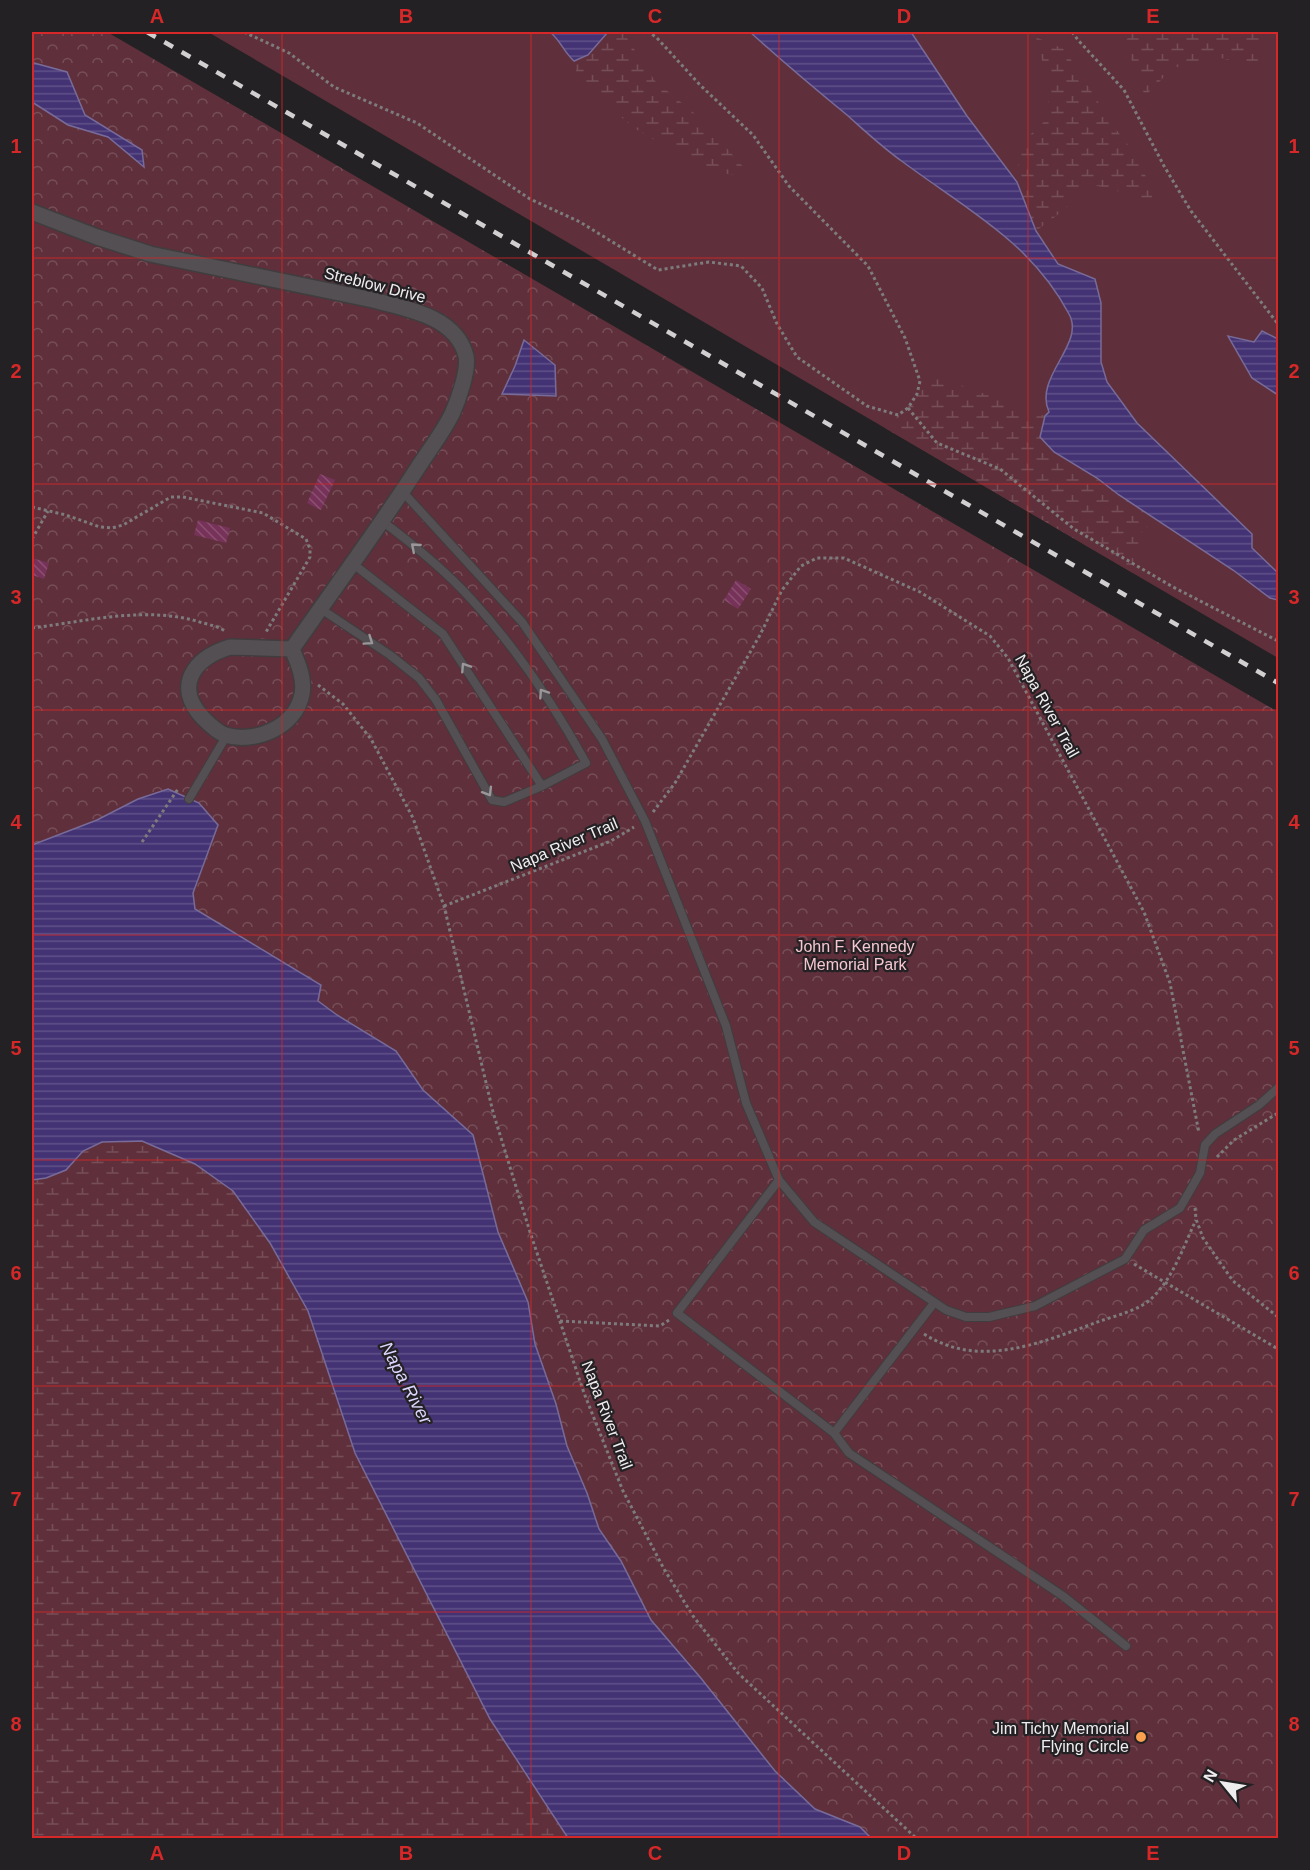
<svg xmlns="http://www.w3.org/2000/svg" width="1310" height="1870" viewBox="0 0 1310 1870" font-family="Helvetica,sans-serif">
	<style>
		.green { fill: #5f303b }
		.wetland { fill: url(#wetland-marsh) }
		.park { fill: url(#park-crowns) }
		.water { fill: url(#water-rules); stroke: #786b99; stroke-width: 1.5 }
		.building { fill: url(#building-back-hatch) }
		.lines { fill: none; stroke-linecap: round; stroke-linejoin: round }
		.service-casing { stroke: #403d3f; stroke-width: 10 }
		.minor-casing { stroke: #403d3f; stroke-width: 18 }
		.path { stroke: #7e7b7d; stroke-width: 3; stroke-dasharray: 3 3; stroke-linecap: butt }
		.service { stroke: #534f53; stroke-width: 8 }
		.minor { stroke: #534f53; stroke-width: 15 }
		.rail { stroke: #d2cfd1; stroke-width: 4.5; stroke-dasharray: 10 10; stroke-linecap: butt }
		.oneway { stroke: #9a9699 }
		.grid { fill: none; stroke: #d62828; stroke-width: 1.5; stroke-opacity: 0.55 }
		.poi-dot { fill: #fa9f4f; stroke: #242124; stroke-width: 2 }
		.labels { text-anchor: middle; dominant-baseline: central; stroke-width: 4.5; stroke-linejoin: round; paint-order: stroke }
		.street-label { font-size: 16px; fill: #f0edef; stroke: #242124 }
		.park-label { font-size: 16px; fill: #f6c7d0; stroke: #242124 }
		.poi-label { font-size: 16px; fill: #f0edef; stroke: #242124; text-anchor: end }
		.water-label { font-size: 18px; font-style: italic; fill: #dcd5fd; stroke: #242124 }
		.neatline { fill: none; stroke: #d62828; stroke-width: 2 }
		.grid-label { font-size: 20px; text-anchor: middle; font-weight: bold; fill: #d62828 }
	</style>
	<defs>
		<pattern id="wetland-marsh" width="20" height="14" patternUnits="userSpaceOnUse" patternTransform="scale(1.5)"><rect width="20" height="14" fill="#5f303b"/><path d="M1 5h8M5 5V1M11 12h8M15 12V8" fill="none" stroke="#764e58"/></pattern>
		<pattern id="park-crowns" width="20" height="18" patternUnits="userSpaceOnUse" patternTransform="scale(1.5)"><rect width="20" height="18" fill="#5f303b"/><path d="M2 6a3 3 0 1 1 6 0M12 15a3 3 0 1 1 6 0" fill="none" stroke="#764e58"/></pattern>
		<pattern id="water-rules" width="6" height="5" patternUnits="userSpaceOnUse" patternTransform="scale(1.5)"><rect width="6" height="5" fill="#443374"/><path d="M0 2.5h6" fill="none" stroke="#5f5188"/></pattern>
		<pattern id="building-back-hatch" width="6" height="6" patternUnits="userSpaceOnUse" patternTransform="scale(1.5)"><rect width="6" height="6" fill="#763259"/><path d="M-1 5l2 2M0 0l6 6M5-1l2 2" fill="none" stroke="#8a5071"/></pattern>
	</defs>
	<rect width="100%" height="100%" fill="#242124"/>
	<path class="green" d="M208 32H1278V658Z"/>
	<path class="wetland" d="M608 32H623L655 81 700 118 754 179 707 170 634 128 578 80 574 61 588 55Z
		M1132 32H1261L1257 68 1218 57 1173 68 1145 96 1125 42Z
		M1033 36 1064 49 1115 128 1141 162 1158 215 1114 189 1086 184 1064 210 1036 231 1017 182 1019 145 1046 120 1051 84Z
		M933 375 1045 416 1040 437C1078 467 1116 493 1156 518L1140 534 1133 573 885 428C904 409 913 409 920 381Z
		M143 1141 195 1164 233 1191 270 1243 308 1311 355 1453 490 1719 568 1838H32V1180L46 1178 66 1170 83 1151 102 1142Z"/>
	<path class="park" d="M32 32H107L1278 712V1838H871L860 1827 815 1809 775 1771 700 1677 651 1620 621 1561 599 1529 587 1493 567 1446 556 1404 535 1344 528 1302 498 1232 473 1135 423 1090 396 1051 337 1015 318 1001 320 985 195 909 193 894 207 856 138 799 97 820 32 845Z"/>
	<path class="water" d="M550 32H608L588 55 574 61C563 51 561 41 550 32Z
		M750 32H911L967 116 1017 182 1036 231 1058 264 1095 279 1101 303V362L1107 382 1137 423 1252 534V548L1278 573V600L1270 598 1233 570 1119 495 1097 478 1054 452 1040 437 1045 416 1049 412C1033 377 1086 344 1069 314 1031 242 966 209 903 162 883 148 865 131 847 115 814 88 781 60 750 32Z
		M34 63 67 72 85 115 142 150 144 167 108 137 68 125 32 102V68Z
		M1262 331 1278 339V395L1252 378 1228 336 1254 342Z
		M524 340 555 365 556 396 502 394 515 366Z
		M168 789 199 803 218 825 193 893 195 909 321 985 318 1001 337 1015 396 1051 423 1090 473 1135 498 1232 528 1302 535 1344 556 1404 567 1446 587 1493 599 1529 621 1561 651 1620 700 1677 775 1771 815 1809 860 1827 871 1838H568L490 1719 355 1453 308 1311 270 1243 233 1191 195 1164 142 1141 102 1142 83 1151 66 1170 46 1178 32 1180V845L97 820 138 799Z"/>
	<path class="building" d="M320 474 335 480 321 510 307 503Z
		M198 520 230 528 226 543 194 535Z
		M32 558 49 563 44 579 32 575Z
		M736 580 751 589 738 609 724 600Z"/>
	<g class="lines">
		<g class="service-casing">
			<path id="service" d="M402 491 522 622 602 739 645 821 726 1026 746 1103 779 1180 814 1222 946 1310 966 1317H989L1035 1306 1125 1259 1144 1230 1180 1208 1200 1173 1205 1145 1215 1134 1259 1105 1278 1088
				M352 563 443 634 542 786
				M321 609 390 655 419 678 436 700 492 800 504 802 542 786 586 763C554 705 517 649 472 600 446 571 414 545 382 521
				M189 799 227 735
				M779 1180 677 1313 834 1433 934 1303
				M834 1433 849 1453 1063 1596 1126 1646"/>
		</g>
		<g class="minor-casing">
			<path id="minor" d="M32 212 97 237 150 254 373 300C407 309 456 316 466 356 469 370 458 401 452 414 442 434 427 453 415 472 376 532 333 590 292 649
				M230 647 292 649C298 663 305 679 302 694 296 727 255 744 225 735 217 732 209 724 203 718 173 686 194 658 230 647Z"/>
		</g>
		<path class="path" d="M244 32 289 53 334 87 417 123 530 199 580 222 658 270 709 262 741 266 762 288 777 324 797 357 867 406 898 415 908 408 917 394 920 381 905 338 868 266 789 186 753 135 700 85 657 38 649 32
			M1072 32 1078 40 1124 90 1164 166 1191 211 1278 324
			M908 408 937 443 1000 469 1074 529 1173 587 1278 641
			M32 507 66 515 100 527 112 528 123 525 171 497H183L263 513 306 539 310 549V557L266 632
			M32 539 48 511
			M32 628C88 621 148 605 203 623 211 625 219 627 225 631
			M318 685 343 704 371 739 413 818 444 906 493 1112 530 1232 584 1393 623 1491 664 1569 693 1616 738 1673 916 1838
			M653 812 675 783 760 635 782 590 801 566 817 558H844L920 592 990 636 1008 658 1144 912 1170 983 1199 1133
			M142 842 178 789
			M444 906 611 841 634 827
			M1217 1157 1234 1140 1278 1113
			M1195 1208 1196 1219 1203 1238 1233 1281 1278 1317
			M1134 1264 1278 1349
			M560 1321 660 1326 669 1320
			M924 1334C980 1370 1043 1342 1100 1321 1118 1315 1141 1310 1154 1296 1174 1276 1184 1245 1196 1220"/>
		<use href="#service" class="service"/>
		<use href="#minor" class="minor"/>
		<path class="rail" d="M147 32 1278 683"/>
	</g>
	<defs><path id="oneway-chevron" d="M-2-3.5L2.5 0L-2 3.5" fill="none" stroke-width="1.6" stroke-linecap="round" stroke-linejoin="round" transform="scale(1.5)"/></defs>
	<g class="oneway">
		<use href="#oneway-chevron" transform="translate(415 547) rotate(-139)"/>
		<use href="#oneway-chevron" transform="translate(369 641) rotate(34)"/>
		<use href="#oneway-chevron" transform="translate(465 667) rotate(-123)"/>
		<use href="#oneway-chevron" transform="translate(543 693) rotate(-124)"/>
		<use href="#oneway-chevron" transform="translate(488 792) rotate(59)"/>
	</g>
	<path class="grid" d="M282 32V1838M531 32V1838M779 32V1838M1028 32V1838M32 258H1278M32 484H1278M32 710H1278M32 935H1278M32 1160H1278M32 1386H1278M32 1612H1278"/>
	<circle class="poi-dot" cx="1141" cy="1737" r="6"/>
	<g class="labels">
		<g class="street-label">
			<text transform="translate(375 285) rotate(14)">Streblow Drive</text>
			<text transform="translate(1047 706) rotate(61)">Napa River Trail</text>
			<text transform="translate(564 845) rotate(-23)">Napa River Trail</text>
			<text transform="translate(607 1415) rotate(69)">Napa River Trail</text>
		</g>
		<g class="park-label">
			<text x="855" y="946">John F. Kennedy<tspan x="855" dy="18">Memorial Park</tspan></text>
		</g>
		<g class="poi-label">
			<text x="1129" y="1728">Jim Tichy Memorial<tspan x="1129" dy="18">Flying Circle</tspan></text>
		</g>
		<g class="water-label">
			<text transform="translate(406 1383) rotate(62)">Napa River</text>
		</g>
	</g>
	<rect width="1310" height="1870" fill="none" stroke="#242124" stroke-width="66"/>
	<g transform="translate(1223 1783) rotate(300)" stroke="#242124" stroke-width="4.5" paint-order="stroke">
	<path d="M0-4.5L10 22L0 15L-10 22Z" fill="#f0edef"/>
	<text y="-9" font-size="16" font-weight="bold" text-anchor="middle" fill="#f0edef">N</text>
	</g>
	<rect x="33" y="33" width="1244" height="1804" class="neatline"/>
	<g class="grid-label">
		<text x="157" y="23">A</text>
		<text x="406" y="23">B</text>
		<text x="655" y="23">C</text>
		<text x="904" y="23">D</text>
		<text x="1153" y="23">E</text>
		<text x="16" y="153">1</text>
		<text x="1294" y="153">1</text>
		<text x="16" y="378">2</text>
		<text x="1294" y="378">2</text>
		<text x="16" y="604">3</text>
		<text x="1294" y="604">3</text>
		<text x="16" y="829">4</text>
		<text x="1294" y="829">4</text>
		<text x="16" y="1055">5</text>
		<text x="1294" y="1055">5</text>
		<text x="16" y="1280">6</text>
		<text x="1294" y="1280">6</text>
		<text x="16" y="1506">7</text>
		<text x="1294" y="1506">7</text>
		<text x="16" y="1731">8</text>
		<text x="1294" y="1731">8</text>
		<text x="157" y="1860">A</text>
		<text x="406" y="1860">B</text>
		<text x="655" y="1860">C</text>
		<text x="904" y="1860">D</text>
		<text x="1153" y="1860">E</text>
	</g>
</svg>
